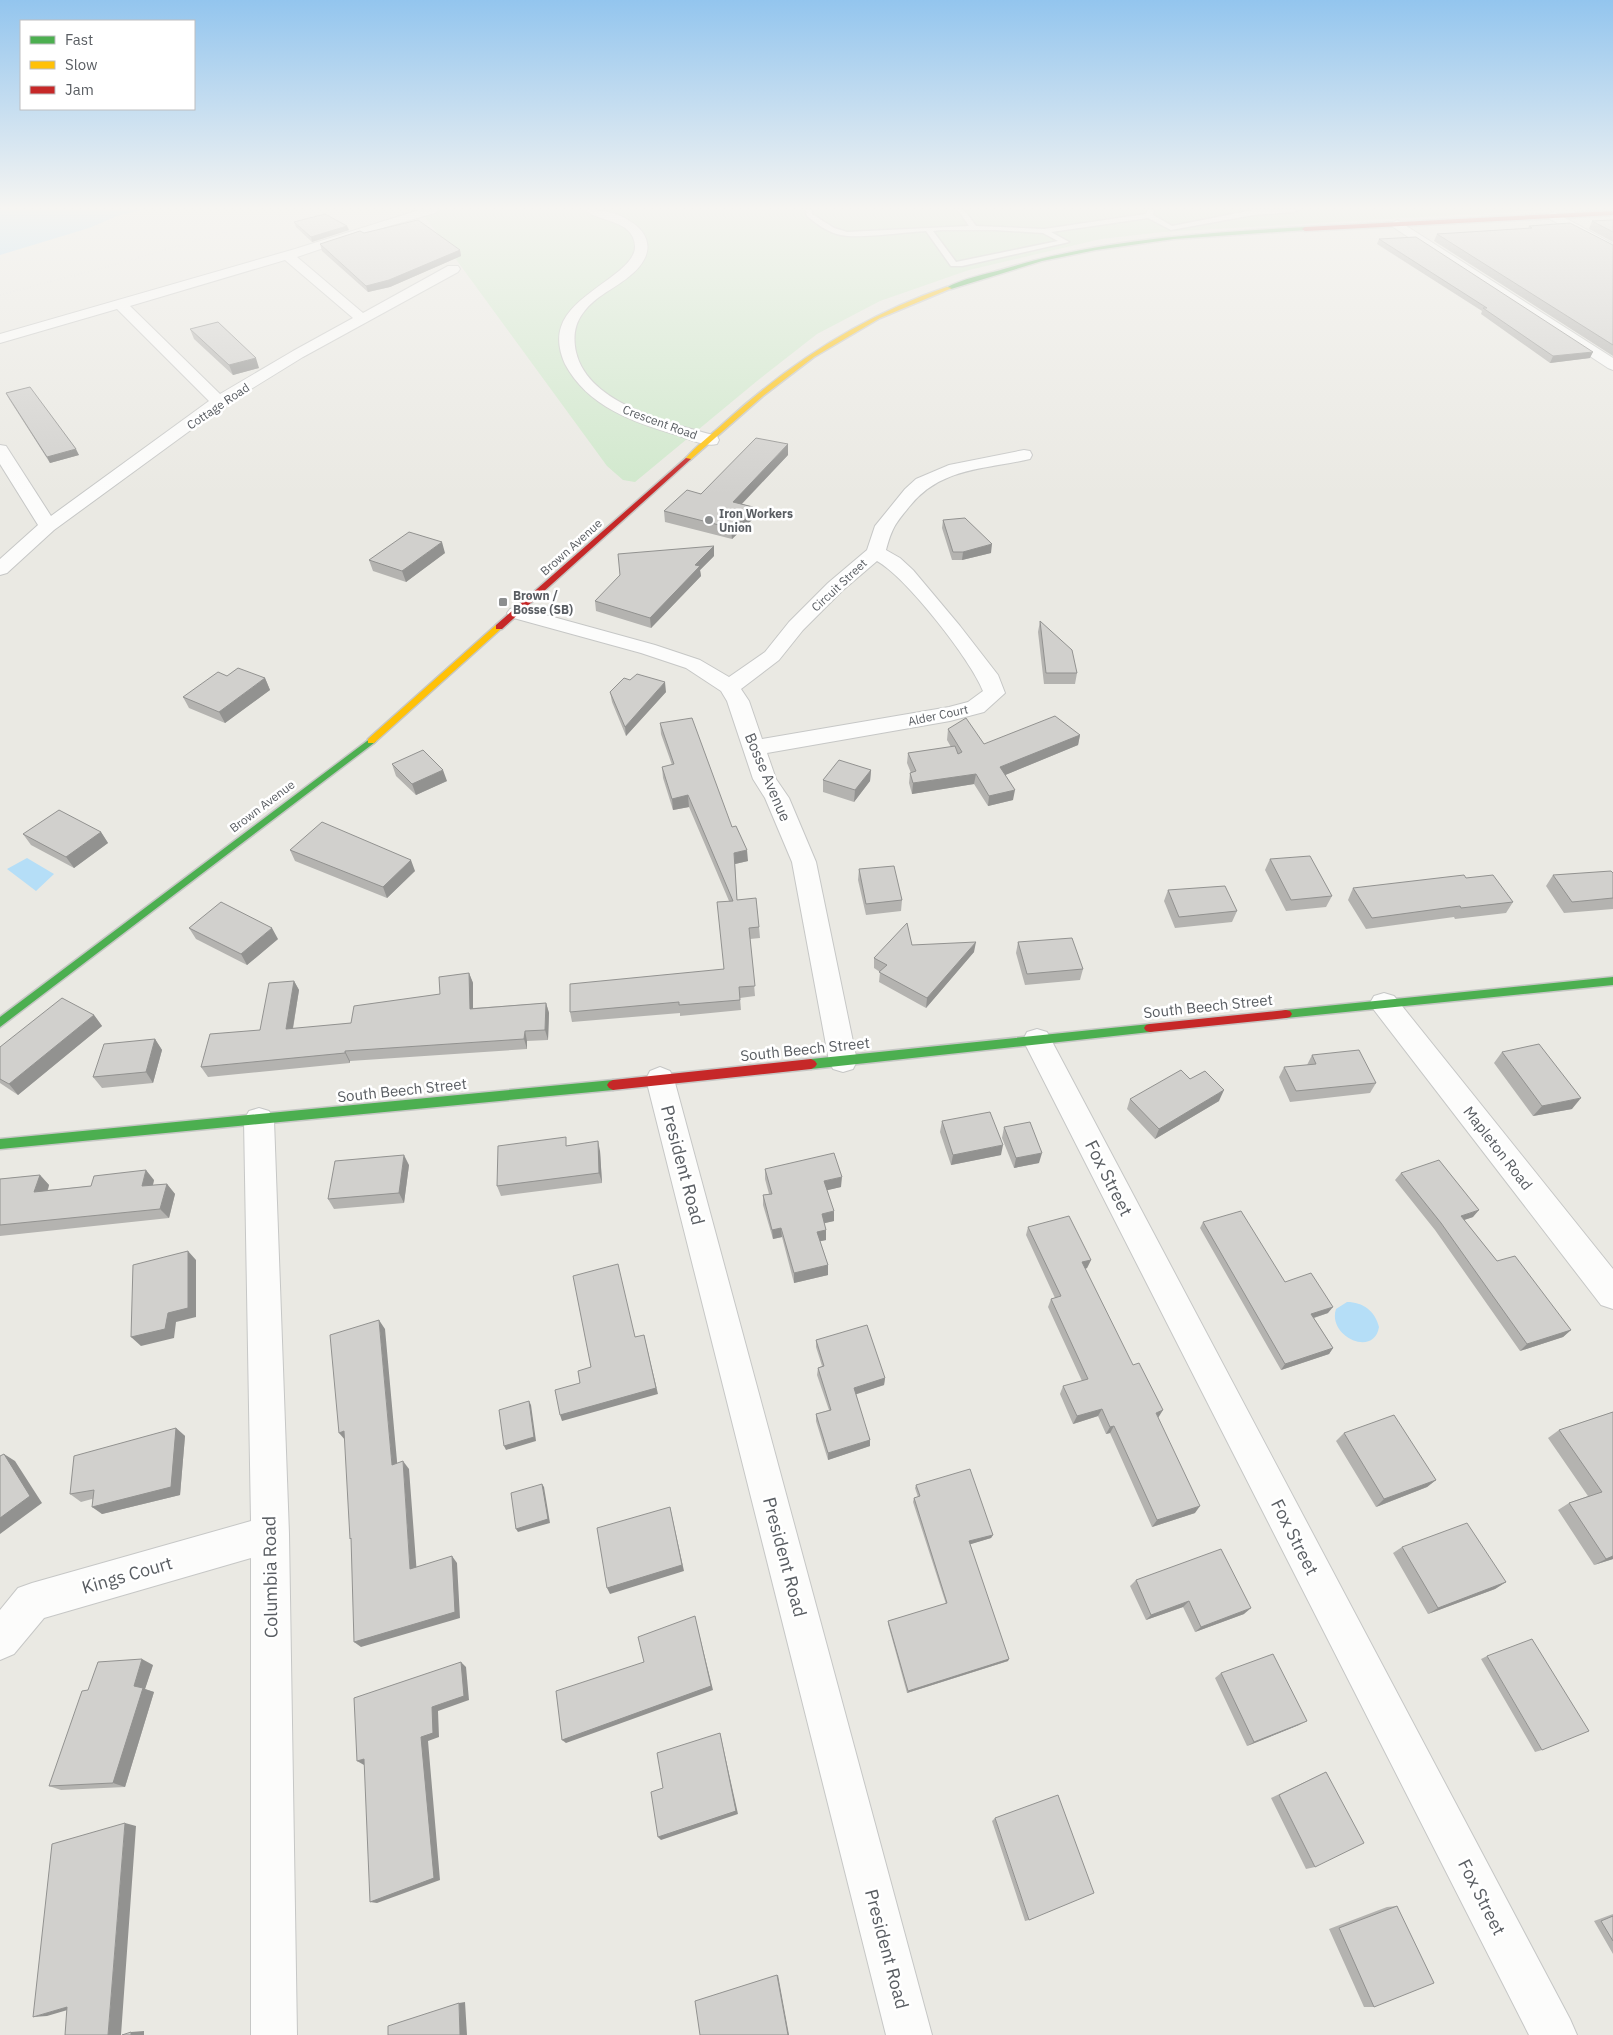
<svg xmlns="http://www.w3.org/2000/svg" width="1613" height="2035" viewBox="0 0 1613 2035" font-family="'IBM Plex Sans',sans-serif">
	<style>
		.green { fill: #d0e8cc }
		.water { fill: #b5def7 }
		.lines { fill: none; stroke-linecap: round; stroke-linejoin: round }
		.lane-casing { stroke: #c6c7c6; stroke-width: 3 }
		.street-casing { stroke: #c6c7c6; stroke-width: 2 }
		.fast-casing { stroke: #c6c7c5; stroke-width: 3 }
		.slow-casing { stroke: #c6c7c5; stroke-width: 3 }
		.jam-casing { stroke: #c6c7c5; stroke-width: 3 }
		.lane { fill: #fcfcfb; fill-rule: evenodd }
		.street { fill: #fcfcfb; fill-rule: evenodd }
		.fast { fill: #4caf50; fill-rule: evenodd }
		.slow { fill: #ffc107; fill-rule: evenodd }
		.jam { fill: #c62828; fill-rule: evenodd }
		.rail { stroke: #e2e2e1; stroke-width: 2; stroke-dasharray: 0.5 3; stroke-linecap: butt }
		.wall { fill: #b4b3b0 }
		.shaded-wall { fill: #929290 }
		.building { fill: #d1d0cd; stroke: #929290 }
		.poi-dot { fill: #8c8e8f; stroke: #fff; stroke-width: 2 }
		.labels { text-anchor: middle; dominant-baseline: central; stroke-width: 5; stroke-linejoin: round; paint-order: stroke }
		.far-street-label { font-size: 12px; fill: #595d62; stroke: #fff }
		.far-poi-label { font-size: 12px; font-weight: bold; fill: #595d62; stroke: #fff; text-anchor: start }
		.street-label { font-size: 15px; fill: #595d62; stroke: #fff }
		.near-street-label { font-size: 18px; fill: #595d62; stroke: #fff }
	</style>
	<rect width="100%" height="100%" fill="#eae9e3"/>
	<path class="green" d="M420 210H1542L1163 232 1101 239 969 270 880 301 817 334 757 381 635 482 623 480 607 466Z"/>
	<path class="water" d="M0 210H141L117 216 89 228 0 255Z
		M27 858 54 874 36 891 7 869Z
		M1347 1302C1363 1302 1375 1311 1379 1327 1374 1358 1327 1336 1336 1309Z"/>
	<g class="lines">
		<g class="lane-casing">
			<path id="lane" d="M806 210H812V214L834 228 847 232 969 226 958 210H964L976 226 1044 229 1146 214 1148 210H1154L1153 215 1172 226 1253 210H1297L1294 212 1253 215 1171 230 1148 218 1051 232 1069 242 962 266H951L926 231C905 232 859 239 841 235 827 232 817 224 807 216ZM941 230H995L1043 233 1058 241 956 262 933 231Z"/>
		</g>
		<g class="street-casing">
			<path id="street" d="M419 210H437L435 213 389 226 297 257 363 313 448 266H458L460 269 458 272 303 357 225 405 54 530 7 573 0 575V559L38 525 0 464V445L6 446 51 516 209 401 117 309 0 343V334L295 249ZM285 260 353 318 293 351 220 394 130 306Z
				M586 210C616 207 668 232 639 267 623 286 597 293 583 313 574 325 573 338 576 352 588 405 673 424 717 436L719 440 717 444C705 447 689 439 677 435 634 423 587 406 565 364 560 353 557 339 561 327 572 292 636 273 635 246 634 219 596 222 586 210Z
				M1554 212 1613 244V253L1550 219 1548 216 1550 213Z
				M1397 220 1613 358V370L1608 368 1393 227 1391 224Z
				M1024 450 1030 451 1032 455 1030 459C984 470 941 467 909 507 895 524 892 528 886 550L900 558 913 570 960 626 998 675 1005 693 984 712 950 721 767 753 776 779 789 798 816 862 857 1061 853 1069 843 1072 833 1069 829 1061 792 862 765 798 753 779 727 701 721 691 686 668 641 653 510 617 507 613 510 609 517 607 655 645 700 660 729 677 765 652 789 622 828 583 867 550 875 526 905 489 916 479 949 465ZM877 561C906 577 971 660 983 691L968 702 949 707 762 739 749 701 741 689 779 660 803 630 842 591Z
				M1384 993 1394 996 1613 1269V1309L1601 1305 1374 1010 1370 1003 1374 996Z
				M1037 1029 1047 1032 1570 2019 1577 2035H1529L1023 1040 1027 1032Z
				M660 1067 670 1071 674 1079 932 2035H886L646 1079 650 1071Z
				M259 1108 269 1111 274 1120 289 1534 297 2035H251V1558L44 1618 14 1654 0 1660V1610L18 1588 32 1583 251 1521 244 1120 249 1111Z"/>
		</g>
		<g class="fast-casing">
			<path id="fast" d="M1305 227 1307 230 1174 239 1096 250 1042 261 951 289 946 288C961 279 987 274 1004 269 1102 239 1203 233 1305 227Z
				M371 738 376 741 374 743 0 1027V1017Z
				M1613 977V985L1286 1018 1282 1017 1280 1014 1282 1011 1286 1010Z
				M1150 1024 1154 1025 1156 1028 1154 1031 1150 1032 811 1069 807 1067 805 1064 807 1061 811 1059Z
				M613 1080 617 1082 619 1085 617 1088 613 1090 0 1149V1139Z"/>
		</g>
		<g class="slow-casing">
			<path id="slow" d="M947 287 952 288 880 318 814 357 763 396 690 460 685 459C696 446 711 435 724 423 790 363 862 316 947 287Z
				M496 625H502L503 627 374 743H368V739Z"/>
		</g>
		<g class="jam-casing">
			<path id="jam" d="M1613 211V215L1305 231 1302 229 1305 227Z
				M686 458 691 459 502 629H496V625Z
				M1286 1010 1290 1011 1292 1014 1290 1017 1286 1018 1150 1032 1146 1031 1144 1028 1146 1025 1150 1024Z
				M811 1059 815 1061 817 1064 815 1067 811 1069 613 1090 609 1088 607 1085 609 1082 613 1080Z"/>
		</g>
		<use href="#lane" class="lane"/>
		<use href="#street" class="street"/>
		<use href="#fast" class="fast"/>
		<use href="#slow" class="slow"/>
		<use href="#jam" class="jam"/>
		<path class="rail" d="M0 295 117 264 299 210"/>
	</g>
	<path class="wall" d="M1613 220V242L1589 229 1592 221Z
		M294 222 347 226 349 230 312 242 296 227Z
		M1529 226 1613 245V356L1434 241 1437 234 1528 228Z
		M364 233 460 250 461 256 390 287 368 292 322 251 320 244Z
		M1379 239 1590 358 1550 363 1481 314 1482 311 1377 244Z
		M190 329 259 368 233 375 194 339Z
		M6 393 79 455 50 463 9 399Z
		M788 455 742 504 753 507 754 518 732 539 665 522 664 511Z
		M943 520 991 553 962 560H952L942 528Z
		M445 553 406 582 373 571 369 560Z
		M714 556 700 570 701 576 651 628 596 611 595 601Z
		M1040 621 1077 673 1075 684H1044L1038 632Z
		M227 676 265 678 270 690 225 723 189 708 183 697Z
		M630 680 666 692 626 736 612 702 610 692Z
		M660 723 732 827 748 861 735 864 737 900 759 927 760 938 750 939 755 996 740 998 741 1010 680 1016V1013L572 1022 570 1012 724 969 729 901 689 807 673 810 663 778 662 767 672 765 661 734Z
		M948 729 984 744 1080 735 1078 745 1005 775 1013 800 988 806 974 784 912 794 909 783 910 773H911L907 763 908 753 951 747 947 740Z
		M392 764 447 781 416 795 396 776Z
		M871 770 870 781 854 802 823 792V780Z
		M101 832 108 843 74 868 31 845 23 834Z
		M290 850 415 871 387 898 295 861Z
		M1270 859 1332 896 1326 907 1286 911 1265 870Z
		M859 869 902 900 901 911 866 915 858 880Z
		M1613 873V909L1564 913 1546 886 1553 875Z
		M1353 888 1513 902 1506 913 1455 919 1454 917 1366 929 1348 900Z
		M1168 890 1237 911 1232 922 1175 928 1164 901Z
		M189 928 278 939 247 965 196 939Z
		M1018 942 1083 969 1080 980 1025 985 1016 953Z
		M912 945 974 952 926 1008 879 982 880 972 874 968V958Z
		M469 973 473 983V1008L546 1003 549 1013 548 1040 527 1041V1049L350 1061V1063L208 1077 201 1067 260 1030 294 981 299 990 293 1029 351 1023 440 994Z
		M94 1015 102 1026 18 1095 0 1083V1047Z
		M155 1039 162 1050 153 1083 102 1088 93 1077Z
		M1502 1052 1572 1109 1533 1116 1494 1063Z
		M1312 1055 1376 1083 1370 1093 1290 1102 1279 1077 1284 1067 1307 1065Z
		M1130 1099 1219 1101 1155 1139 1127 1109Z
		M942 1121 1001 1155 951 1165 940 1132Z
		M1004 1127 1039 1163 1014 1168 1002 1138Z
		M569 1145 600 1151 602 1183 501 1196 497 1186Z
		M409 1165 404 1203 334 1209 328 1199Z
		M765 1169 841 1187 827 1190 834 1221 824 1223 826 1230V1240L820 1241 828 1265V1275L794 1283 782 1237 773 1239 763 1205V1195L769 1194 765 1179Z
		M1401 1173 1473 1217 1464 1220 1497 1261 1571 1330 1563 1337 1520 1351 1435 1230 1395 1180Z
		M40 1175 49 1185 48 1190 154 1180 153 1185 167 1184 175 1194 169 1218 0 1236V1179Z
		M1203 1222 1328 1313 1314 1318 1333 1348 1329 1354 1281 1370 1200 1228Z
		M1028 1227 1091 1260 1087 1268 1085 1269 1158 1418 1195 1513 1152 1527 1110 1433 1106 1434 1098 1416 1073 1424 1060 1394 1063 1386 1082 1381 1048 1307 1051 1299 1055 1298 1026 1235Z
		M816 1340 885 1378 884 1385 856 1394 870 1446 828 1460 816 1421V1414L829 1410 817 1375 818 1368 822 1366 816 1347Z
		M1613 1412V1559L1594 1565 1558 1510 1569 1503 1588 1496 1548 1438 1559 1430Z
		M176 1428 185 1436 180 1495 102 1514 92 1499 81 1502 70 1494Z
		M1344 1433 1436 1480 1427 1487 1376 1507 1336 1441Z
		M916 1485 993 1535 991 1538 970 1544 1008 1661 907 1693 888 1624V1621L946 1604 913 1502 914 1498 918 1497 915 1488Z
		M1402 1547 1506 1582 1495 1589 1428 1614 1393 1553Z
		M1136 1580 1244 1614 1195 1632 1183 1607 1146 1620 1130 1586Z
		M1487 1656 1542 1750 1535 1752 1481 1659Z
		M153 1665 145 1689 154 1692 125 1787 61 1790 49 1786 88 1690Z
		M1221 1673 1299 1725 1247 1746 1215 1678Z
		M1326 1772 1315 1867 1306 1869 1271 1798Z
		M995 1818 1029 1920 1025 1921 992 1821Z
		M1397 1906 1374 2007H1364L1329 1929 1387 1907Z
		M1613 1914V1954L1594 1921Z"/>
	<path class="shaded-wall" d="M347 226 349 230 312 242 311 237Z
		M460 250 461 256 390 287 368 292 366 286Z
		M1593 352 1590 358 1550 363 1553 356Z
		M256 358 259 368 233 375 229 365Z
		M788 444V455L733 513V502Z
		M76 449 79 455 50 463 47 457Z
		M753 507 754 518 732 539 731 528Z
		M442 542 445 553 406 582 402 571Z
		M992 544 991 553 962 560 963 552Z
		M714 546V556L700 570 701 576 651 628 650 618 695 565Z
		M265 678 270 690 225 723 219 712Z
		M665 682 666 692 626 736 625 727Z
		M1080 735 1078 745 998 778 1000 767Z
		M443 770 447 781 416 795 412 784Z
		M871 770 870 781 854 802 855 790Z
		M976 774 974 784 912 794 913 783Z
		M1015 790 1013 800 988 806 989 796Z
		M688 795 689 807 673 810 672 799Z
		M101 832 108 843 74 868 66 857Z
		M747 850 748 861 735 864 734 853Z
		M411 860 415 871 387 898 383 887Z
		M272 928 278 939 247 965 241 954Z
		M976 942 974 952 926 1008 927 998Z
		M469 973 473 983V1018L470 1009Z
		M294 981 299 990 291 1039 286 1029Z
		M546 1003 549 1013 548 1040 545 1030Z
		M94 1015 102 1026 18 1095 9 1084Z
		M525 1031 527 1041V1049L524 1039Z
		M155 1039 162 1050 153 1083 146 1072Z
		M345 1051 350 1061V1063L345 1053Z
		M1224 1090 1219 1101 1155 1139 1159 1129Z
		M1581 1098 1572 1109 1533 1116 1542 1106Z
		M598 1141 600 1151 602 1183 599 1173Z
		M1003 1145 1001 1155 951 1165 953 1155Z
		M1042 1153 1039 1163 1014 1168 1016 1158Z
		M404 1155 409 1165 404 1203 399 1193Z
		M146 1170 154 1180 150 1196 142 1186Z
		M40 1175 49 1185 44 1202 34 1192Z
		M842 1177 841 1187 824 1191V1181Z
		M167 1184 175 1194 169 1218 160 1209Z
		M1479 1210 1473 1217 1455 1223 1461 1216Z
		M834 1211V1221L821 1224 822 1214Z
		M781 1228 782 1237 773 1239 772 1230Z
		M826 1230V1240L817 1242V1232Z
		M188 1251 196 1260V1317L176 1322 174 1338 141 1346 131 1337Z
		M1091 1260 1087 1268 1079 1271 1082 1262Z
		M828 1265V1275L794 1283V1273Z
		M1333 1307 1328 1313 1307 1320 1311 1314Z
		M379 1320 385 1329 398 1472 392 1465Z
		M1571 1330 1563 1337 1520 1351 1527 1344Z
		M644 1335 658 1394 562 1421 560 1415Z
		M1333 1348 1329 1354 1281 1370 1285 1364Z
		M885 1378 884 1385 854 1395V1388Z
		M529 1401 531 1405 536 1441 506 1450 504 1446Z
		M1102 1409 1098 1416 1073 1424 1077 1416Z
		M1163 1410 1158 1418 1156 1413Z
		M1114 1426 1110 1433 1106 1434 1110 1427Z
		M176 1428 185 1436 180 1495 102 1514 92 1507Z
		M344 1431 346 1441 339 1433Z
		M870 1440V1446L828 1460V1453Z
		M4 1454 15 1461 42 1503 0 1534V1518Z
		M403 1461 409 1469 417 1575 410 1569Z
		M1436 1480 1427 1487 1376 1507 1384 1499Z
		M542 1484 544 1487 550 1523 518 1532 516 1529Z
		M1200 1506 1195 1513 1152 1527 1157 1520Z
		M670 1507 684 1571 610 1594 607 1588Z
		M993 1535 991 1538 968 1545 969 1541Z
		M452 1556 457 1563 460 1618 361 1647 354 1642Z
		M1613 1556V1559L1594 1565 1606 1559Z
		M1506 1582 1495 1589 1428 1614 1438 1608Z
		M1189 1601 1183 1607 1146 1620 1151 1615Z
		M1251 1608 1244 1614 1195 1632 1201 1627Z
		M696 1621 713 1690 566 1743 562 1740Z
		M142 1659 153 1665 145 1689 154 1692 125 1787 113 1783 134 1686Z
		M1009 1659 1008 1661 907 1693 908 1691Z
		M461 1662 466 1667 469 1700 438 1711 439 1737 428 1741 440 1880 377 1903 370 1902 421 1737 432 1707Z
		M1307 1721 1299 1725 1247 1746 1254 1742Z
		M720 1733 738 1814 661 1840 658 1837Z
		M364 1759V1765L357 1761Z
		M125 1823 136 1826 121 2035H108Z
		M777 1975H778L789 2035H788Z
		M465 2002 467 2035H460L459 2003Z
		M81 2006 47 2016 33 2017 67 2007Z
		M144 2031V2035H131V2032Z"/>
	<path class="building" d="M325 214 347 226 311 237 294 222Z
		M418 220 460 250 389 280 366 286 320 244 360 231 364 233Z
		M1613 220V232L1592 221Z
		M1570 223 1613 245V345L1437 234 1532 228 1529 226Z
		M1416 237 1593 352 1553 356 1483 308H1487L1379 239Z
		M218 322 256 358 229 365 190 329Z
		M30 387 76 449 47 457 6 393Z
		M756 438 788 444 733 502 753 507 731 528 664 511 687 490 701 494Z
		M965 518 992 544 963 552H953L943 520Z
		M409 532 442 542 402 571 369 560Z
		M714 546 695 565 700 566 650 618 595 601 620 575 618 554Z
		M1040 621 1072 650 1077 673H1046Z
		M238 668 265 678 219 712 183 697 218 672 227 676Z
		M637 674 665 682 625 727 610 692 624 678 630 680Z
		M1055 716 1080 735 1000 767 1015 790 989 796 976 774 913 783 910 773 916 771 908 753 955 746 958 754 962 752 948 729 966 718 984 744Z
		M692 718 732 827 736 826 747 850 734 853 737 900 756 898 759 927 749 928 755 986 739 987 740 1000 679 1005V1002L570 1012V984L724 969 717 902 733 901 688 795 672 799 662 767 674 764 660 723Z
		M423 750 443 770 412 784 392 764Z
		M839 760 871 770 855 790 823 780Z
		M59 810 101 832 66 857 23 834Z
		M322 822 411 860 383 887 290 850Z
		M1310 856 1332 896 1291 900 1270 859Z
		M894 866 902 900 866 904 859 869Z
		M1611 871 1613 873V898L1572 902 1553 875Z
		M1464 875 1466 878 1493 875 1513 902 1461 908 1460 906 1372 918 1353 888Z
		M1225 886 1237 911 1179 917 1168 890Z
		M221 902 272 928 241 954 189 928Z
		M907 923 912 945 976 942 927 998 879 972 887 965 874 958Z
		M1072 938 1083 969 1027 974 1018 942Z
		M469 973 470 1009 546 1003 545 1030 525 1031 524 1039 345 1051V1053L201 1067 210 1034 260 1030 269 983 294 981 286 1029 351 1023 354 1006 440 994 439 977Z
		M62 998 94 1015 9 1084 0 1079V1047Z
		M155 1039 146 1072 93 1077 104 1044Z
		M1539 1044 1581 1098 1542 1106 1502 1052Z
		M1359 1050 1376 1083 1296 1091 1284 1067 1316 1064 1312 1055Z
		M1181 1070 1190 1079 1205 1071 1224 1090 1159 1129 1130 1099Z
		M990 1112 1003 1145 953 1155 942 1121Z
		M1030 1122 1042 1153 1016 1158 1004 1127Z
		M566 1137V1146L598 1141 599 1173 497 1186 498 1146Z
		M834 1153 842 1177 824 1181 834 1211 822 1214 826 1230 817 1232 828 1265 794 1273 781 1228 772 1230 763 1195 772 1194 765 1169Z
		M404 1155 399 1193 328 1199 335 1161Z
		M1439 1160 1479 1210 1461 1216 1497 1261 1515 1256 1571 1330 1527 1344 1441 1223 1401 1173Z
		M146 1170 142 1186 167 1184 160 1209 0 1225V1179L40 1175 34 1192 91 1186 94 1176Z
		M1241 1211 1285 1282 1311 1273 1333 1307 1311 1314 1333 1348 1285 1364 1203 1222Z
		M1069 1216 1091 1260 1082 1262 1133 1365 1139 1363 1163 1410 1156 1413 1200 1506 1157 1520 1114 1426 1110 1427 1102 1409 1077 1416 1063 1386 1088 1379 1051 1299 1061 1296 1028 1227Z
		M188 1251V1308L168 1313 165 1329 131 1337 133 1265Z
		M618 1264 635 1337 644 1335 656 1388 560 1415 555 1390 580 1383 578 1371 591 1367 573 1276Z
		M379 1320 392 1465 403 1461 410 1569 452 1556 455 1612 354 1642 351 1538 350 1539 344 1431 339 1433 330 1335Z
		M867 1325 885 1378 854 1388 870 1440 828 1453 816 1414 831 1410 818 1368 824 1366 816 1340Z
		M529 1401 534 1437 504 1446 499 1410Z
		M1613 1412V1556L1606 1559 1569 1503 1602 1492 1559 1430Z
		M1394 1415 1436 1480 1384 1499 1344 1433Z
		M176 1428 171 1487 92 1507 94 1490 70 1494 74 1456Z
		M4 1454 30 1496 0 1518V1456Z
		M970 1469 993 1535 969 1541 1009 1659 908 1691 888 1621 947 1603 914 1498 920 1496 916 1485Z
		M542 1484 548 1519 516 1529 511 1493Z
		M670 1507 682 1565 607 1588 597 1528Z
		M1467 1523 1506 1582 1438 1608 1402 1547Z
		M1221 1549 1251 1608 1201 1627 1189 1601 1151 1615 1136 1580Z
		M695 1616 711 1686 562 1740 556 1691 644 1662 638 1637Z
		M1532 1639 1589 1731 1542 1750 1487 1656Z
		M1273 1654 1307 1721 1254 1742 1221 1673Z
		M142 1659 134 1686 143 1688 113 1783 49 1786 82 1691 88 1690 98 1662Z
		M461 1662 464 1696 432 1707 433 1733 421 1737 434 1878 370 1902 364 1759 357 1761 354 1698Z
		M720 1733 736 1811 658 1837 651 1792 663 1788 657 1753Z
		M1326 1772 1364 1843 1315 1867 1279 1795Z
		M1058 1795 1094 1893 1029 1920 995 1818Z
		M125 1823 108 2035H65L67 2007 33 2017 52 1844Z
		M1397 1906 1434 1983 1374 2007 1339 1928Z
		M1613 1916V1941L1601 1921Z
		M777 1975 788 2035H700L695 2001Z
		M459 2003 460 2035H388V2026Z
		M131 2032V2035H122Z"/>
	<linearGradient id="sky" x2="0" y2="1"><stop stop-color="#93c5ee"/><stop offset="0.42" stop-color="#f6f5f2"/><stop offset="1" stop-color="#f6f5f2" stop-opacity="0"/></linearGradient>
	<rect width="1613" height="495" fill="url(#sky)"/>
	<g class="poi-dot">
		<circle cx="709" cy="520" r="5"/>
		<rect x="498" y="597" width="10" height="10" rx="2.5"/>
	</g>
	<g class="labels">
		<g class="far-street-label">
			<text transform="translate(218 406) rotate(-34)">Cottage Road</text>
			<text transform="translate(660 422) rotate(20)">Crescent Road</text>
			<text transform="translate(571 547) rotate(-42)">Brown Avenue</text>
			<text transform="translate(839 585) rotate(-43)">Circuit Street</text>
			<text transform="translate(938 715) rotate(-12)">Alder Court</text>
			<text transform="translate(262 806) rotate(-37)">Brown Avenue</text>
		</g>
		<g class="far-poi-label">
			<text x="719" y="513">Iron Workers<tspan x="719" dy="14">Union</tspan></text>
			<text x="513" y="595">Brown /<tspan x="513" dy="14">Bosse (SB)</tspan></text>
		</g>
		<g class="street-label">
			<text transform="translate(768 777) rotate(67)">Bosse Avenue</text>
			<text transform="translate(1208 1006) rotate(-6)">South Beech Street</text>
			<text transform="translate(805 1049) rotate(-6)">South Beech Street</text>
			<text transform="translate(402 1090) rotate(-6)">South Beech Street</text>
			<text transform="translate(1498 1148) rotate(52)">Mapleton Road</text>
		</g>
		<g class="near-street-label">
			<text transform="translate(683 1165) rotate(75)">President Road</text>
			<text transform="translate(1109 1178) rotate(63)">Fox Street</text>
			<text transform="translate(1295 1537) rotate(63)">Fox Street</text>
			<text transform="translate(785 1557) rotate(75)">President Road</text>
			<text transform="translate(127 1575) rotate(-16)">Kings Court</text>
			<text transform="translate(270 1577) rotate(-91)">Columbia Road</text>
			<text transform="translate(1482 1897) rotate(63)">Fox Street</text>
			<text transform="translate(887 1949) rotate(75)">President Road</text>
		</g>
	</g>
	<rect x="20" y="20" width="175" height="90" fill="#ffffff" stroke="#bdbec0"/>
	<rect x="30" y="36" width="25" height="8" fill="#4caf50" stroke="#bdbec0"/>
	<text x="65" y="45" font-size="15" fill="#595d62">Fast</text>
	<rect x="30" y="61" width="25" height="8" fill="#ffc107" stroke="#bdbec0"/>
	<text x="65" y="70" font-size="15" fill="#595d62">Slow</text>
	<rect x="30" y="86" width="25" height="8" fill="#c62828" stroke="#bdbec0"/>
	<text x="65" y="95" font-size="15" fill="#595d62">Jam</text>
</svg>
